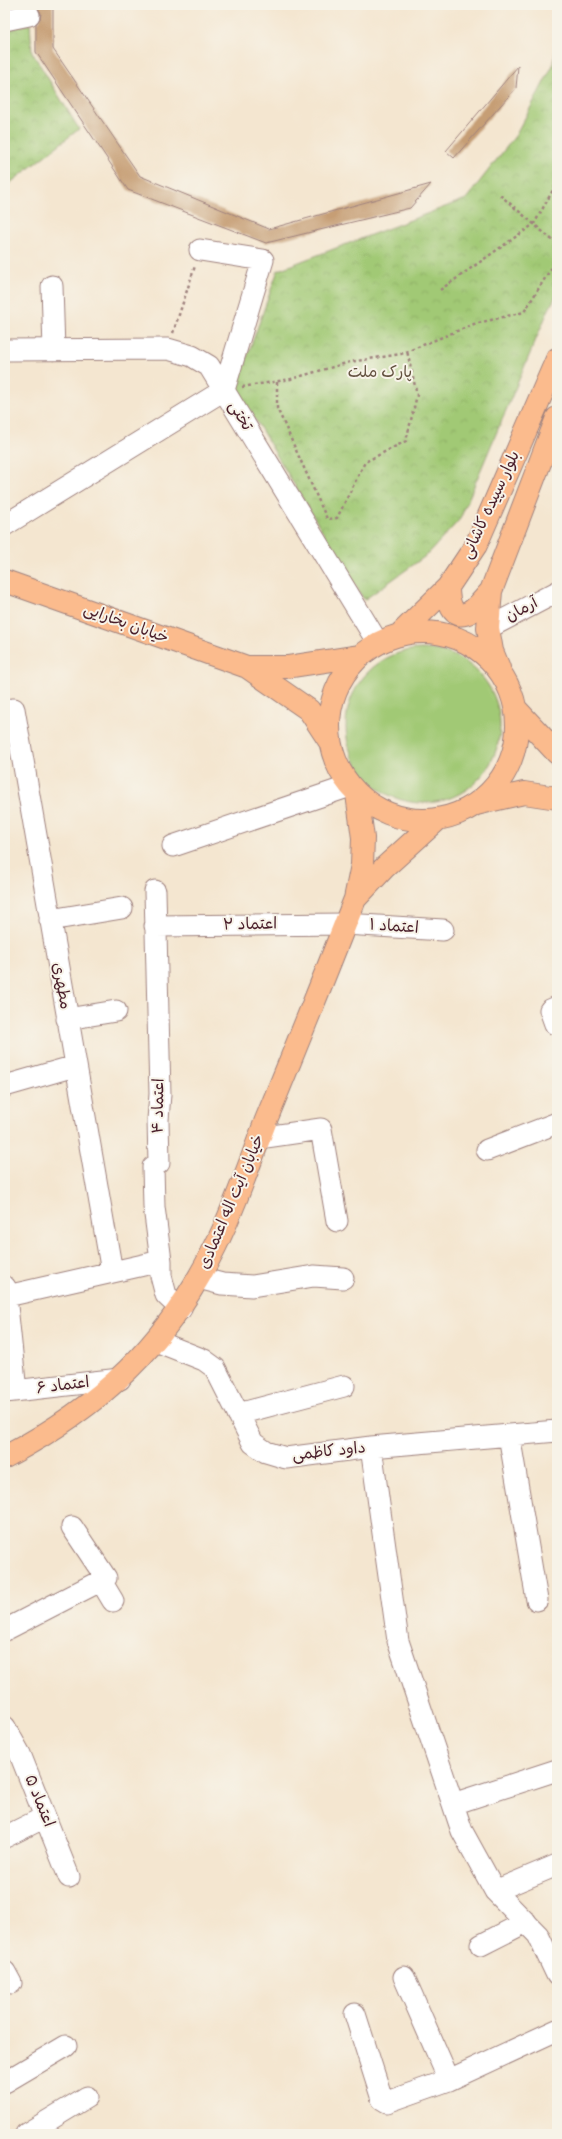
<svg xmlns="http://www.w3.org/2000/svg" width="562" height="2139" viewBox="0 0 562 2139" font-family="'Indie Flower','Playpen Sans Arabic',sans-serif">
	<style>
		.grass { fill: #a1c974; stroke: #767450 }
		.park { fill: url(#park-crowns); stroke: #767450 }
		.building { fill: #c69e74 }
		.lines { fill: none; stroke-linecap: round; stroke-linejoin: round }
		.minor-casing { stroke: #9f827e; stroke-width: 23 }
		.major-casing { stroke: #9f827e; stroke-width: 24 }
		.path { stroke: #9f827e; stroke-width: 2.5; stroke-dasharray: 3 3; stroke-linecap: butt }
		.minor { stroke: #fff; stroke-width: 21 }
		.major { stroke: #fbbb8d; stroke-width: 22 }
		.labels { text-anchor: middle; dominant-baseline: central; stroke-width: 4; stroke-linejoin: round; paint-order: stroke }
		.park-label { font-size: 16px; fill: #645241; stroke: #f7f3e8 }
		.street-label { font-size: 16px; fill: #4a1f2b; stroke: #f7f3e8 }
	</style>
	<defs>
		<pattern id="park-crowns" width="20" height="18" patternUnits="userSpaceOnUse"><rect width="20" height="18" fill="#a1c974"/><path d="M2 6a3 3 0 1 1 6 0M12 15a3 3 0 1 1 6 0" fill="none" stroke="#8cac65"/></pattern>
	</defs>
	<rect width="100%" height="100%" fill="#f7f3e8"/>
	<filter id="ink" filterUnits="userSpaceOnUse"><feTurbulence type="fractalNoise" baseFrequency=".025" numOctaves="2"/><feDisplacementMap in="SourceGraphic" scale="8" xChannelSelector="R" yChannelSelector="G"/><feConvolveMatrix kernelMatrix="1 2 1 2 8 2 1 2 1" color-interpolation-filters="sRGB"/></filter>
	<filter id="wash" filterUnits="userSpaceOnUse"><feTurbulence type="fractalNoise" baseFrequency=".012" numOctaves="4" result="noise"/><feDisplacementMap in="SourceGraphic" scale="16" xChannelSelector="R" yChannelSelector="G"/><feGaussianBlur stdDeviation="0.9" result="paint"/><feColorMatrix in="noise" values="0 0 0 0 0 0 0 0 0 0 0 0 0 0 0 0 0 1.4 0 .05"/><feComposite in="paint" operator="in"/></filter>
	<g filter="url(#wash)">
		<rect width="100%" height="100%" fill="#f4e6d0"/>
		<path class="grass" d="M346 726a77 77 0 1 1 154 0a77 77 0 1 1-154 0Z"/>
		<path class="park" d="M30 24 32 52 79 129 5 187V30Z
			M557 42V294L548 311 460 519 427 555 364 600 236 388 278 270 466 199 516 135 553 65Z"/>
		<g id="blocks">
			<path class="building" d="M36 5H53V49L140 176 269 229 431 184 410 208 266 243 128 190 36 52V24L40 19 41 13Z
				M518 66 516 88 454 158 446 151Z"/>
		</g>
	</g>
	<g filter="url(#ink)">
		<use href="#blocks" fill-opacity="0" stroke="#9f827e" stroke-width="1"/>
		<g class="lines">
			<g class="minor-casing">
				<path id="minor" d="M5 20 29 15
					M52 286 54 350
					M5 350 168 349 192 356 209 366 378 643
					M5 525 224 390 263 260 200 250
					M488 628 557 592
					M5 710 14 709 112 1272
					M173 846 350 786
					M155 891 160 1094 158 1120 159 1163 153 1167 154 1207 161 1261V1276L166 1295 181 1309
					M50 920 122 908
					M155 926 345 924 443 930
					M67 1019 116 1011
					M555 1024 550 1010 557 1007
					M5 1086 75 1066
					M259 1138 321 1129 337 1221
					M487 1150 557 1123
					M199 1278 222 1284 252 1286 314 1276 343 1278
					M5 1287 16 1391
					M7 1296 161 1261
					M156 1341 204 1360 215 1368 253 1443 266 1452 286 1458 371 1447 557 1431
					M5 1392 120 1379
					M238 1414 344 1386
					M509 1435 537 1600
					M371 1447 398 1641 462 1831 495 1891 538 1935 557 1975
					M101 1581 113 1601
					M5 1630 106 1578 72 1527
					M5 1727 20 1754 69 1877
					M453 1804 557 1770
					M5 1837 45 1817
					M495 1891 557 1865
					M481 1945 526 1922
					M5 1972 11 1983
					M404 1977 449 2080
					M355 2014 382 2099 387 2102 449 2080 557 2030
					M5 2082 66 2046
					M26 2134 87 2097"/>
			</g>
			<g class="major-casing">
				<path id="major" d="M5 581 247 667 309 710 330 742
					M448 587C448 600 451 622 470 612 478 607 485 597 491 591
					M329 726a94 94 0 1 1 188 0a94 94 0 1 1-188 0Z
					M399 635 448 587 476 545 557 359
					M247 667H287L359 656
					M499 668 492 651 488 628 491 591 557 418
					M516 709 557 753
					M357 794 363 838 362 865 355 899 385 867 438 819
					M476 804 524 793 557 798
					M5 1457C101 1406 166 1346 215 1247 235 1207 250 1162 266 1120 296 1047 326 973 355 899"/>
			</g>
			<path class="path" d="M500 195 557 244
				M440 290 534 224 557 183
				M173 333 195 266
				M277 382V408L327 519 337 518 365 462 406 441 417 395 407 351
				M242 387 291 379 350 362 401 354 474 324 524 312 557 259"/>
			<use href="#minor" class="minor"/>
			<use href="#major" class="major"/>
		</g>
	</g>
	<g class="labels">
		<g class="park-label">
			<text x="380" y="373">پارک ملت</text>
		</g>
		<g class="street-label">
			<text transform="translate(240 416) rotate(59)">تختی</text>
			<text transform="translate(491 505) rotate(-65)">بلوار سپیده کاشانی</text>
			<text transform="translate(522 610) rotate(-28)">آرمان</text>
			<text transform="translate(126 624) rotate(20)">خیابان بخارایی</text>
			<text transform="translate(250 925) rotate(-1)">اعتماد ۲</text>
			<text transform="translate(394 927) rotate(4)">اعتماد ۱</text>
			<text transform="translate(61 986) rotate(80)">مطهری</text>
			<text transform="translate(159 1106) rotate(-89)">اعتماد ۴</text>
			<text transform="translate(232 1202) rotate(-67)">خیابان آیت اله اعتمادی</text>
			<text transform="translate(63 1386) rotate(-7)">اعتماد ۶</text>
			<text transform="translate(329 1452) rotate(-6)">داود کاظمی</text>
			<text transform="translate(39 1801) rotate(68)">اعتماد ۵</text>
		</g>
	</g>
	<rect width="562" height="2139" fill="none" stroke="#f7f3e8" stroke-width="20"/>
</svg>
